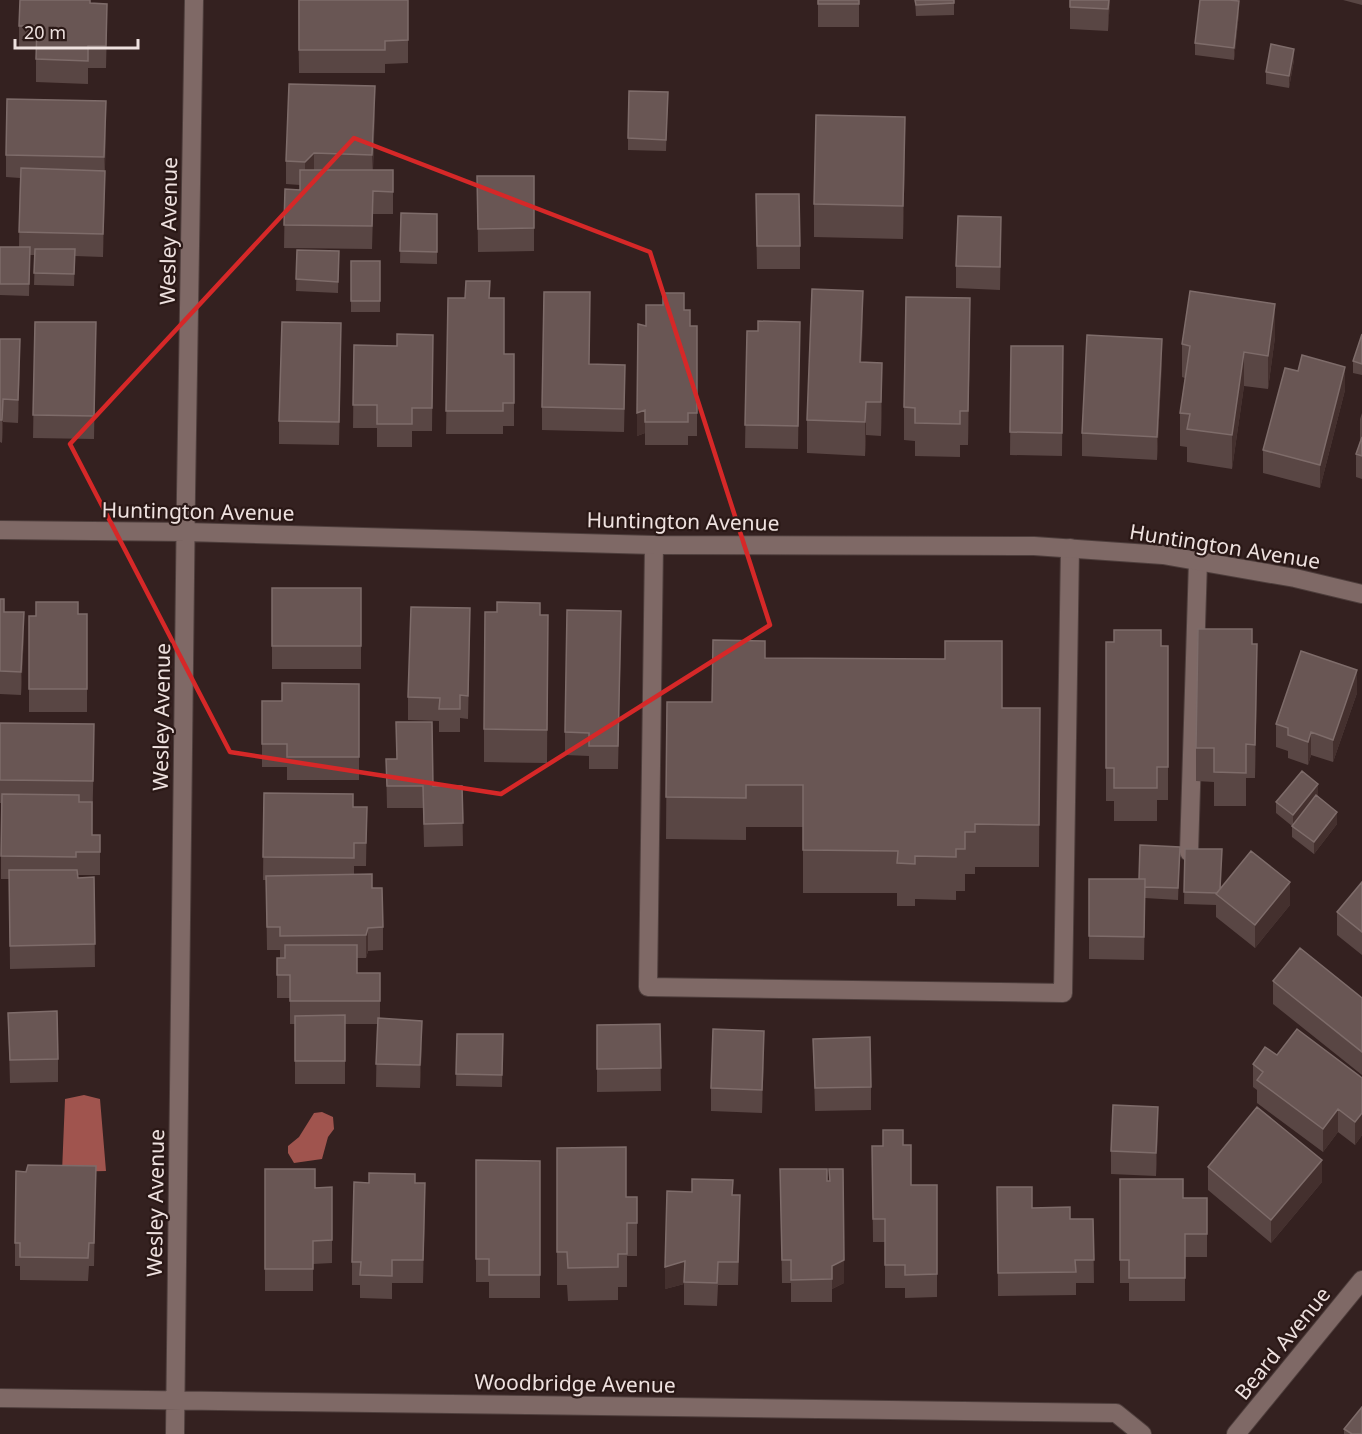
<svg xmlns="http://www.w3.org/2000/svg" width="1362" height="1434" viewBox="0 0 1362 1434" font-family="'Noto Sans',sans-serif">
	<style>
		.water { fill: #a0544e }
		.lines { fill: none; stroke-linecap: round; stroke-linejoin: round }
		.service-casing { stroke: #4e3e3c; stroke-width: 20 }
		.minor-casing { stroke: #4e3e3c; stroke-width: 20 }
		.service { stroke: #7f6966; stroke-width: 18 }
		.minor { stroke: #7f6966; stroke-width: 18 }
		.wall { fill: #594644 }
		.shaded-wall { fill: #44302e }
		.building { fill: #695654; stroke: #7e6c6a; stroke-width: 1.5 }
		.marked { fill: none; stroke: #d62828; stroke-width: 4.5; stroke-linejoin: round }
		.labels { text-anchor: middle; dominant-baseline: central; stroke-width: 4.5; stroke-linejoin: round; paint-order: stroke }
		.street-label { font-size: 21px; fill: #eee1df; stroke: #2a1816 }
	</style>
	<rect width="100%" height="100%" fill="#342120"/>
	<path class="water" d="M84 1095 100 1099 106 1171 62 1172 65 1099Z
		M322 1112 333 1117 334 1129 328 1137 322 1159 294 1163 288 1153V1146L299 1137 314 1113Z"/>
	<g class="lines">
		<g class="service-casing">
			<path id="service" d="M654 545 648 987 1063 993 1070 548
				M1189 852 1198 561"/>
		</g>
		<g class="minor-casing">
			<path id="minor" d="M0 530 186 532 654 545 1034 546 1163 555 1295 578 1362 594
				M0 1398 1116 1413 1142 1434
				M175 1434 186 493 194 0
				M1236 1434 1362 1280"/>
		</g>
		<use href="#service" class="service"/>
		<use href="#minor" class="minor"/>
	</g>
	<path class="wall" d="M298 0H408V63L385 64V73H299Z
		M818 0H859V27H818Z
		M915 0H954V15L916 16Z
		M1070 0H1110L1108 31 1070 29Z
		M1343 0H1362V5Z
		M91 3 107 27 106 68H88V84L36 82V49H19V26Z
		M1239 13 1234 60 1195 55V43Z
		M1294 60 1289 88 1266 84V72Z
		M668 92 666 151 628 150V138Z
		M375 109 373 170H393V214H373L372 249 284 248 285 189 300 190V185L286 184V161Z
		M106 124 103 257 75 256 74 286 34 285 35 255H30L29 296 0 295V247H19L20 178 6 177V155Z
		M905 151 903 239 814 237V204Z
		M477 176H534V251L478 252Z
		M401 213 437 214V264L400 263Z
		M756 217 800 246V269H757Z
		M1001 240 1000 290 956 288V266Z
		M297 250 339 251 338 293 296 291Z
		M351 261H380V312H351Z
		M448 298H490L504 354H514V426H503V434H446Z
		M684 310 690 326H697V436H688V445H645V433L637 436 646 326Z
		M35 322H96L94 439 33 438Z
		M800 322 798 449 745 448 747 331H758Z
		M863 324 861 362 882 396 881 436 866 435 865 456 807 453V420Z
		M970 331 968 445H960V457L915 456V441L904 440V407Z
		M1362 334V375L1353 373V361Z
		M433 335 432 431H412V447H377V428H353L354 345 397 346Z
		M1275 337 1268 389 1244 386 1232 469 1187 462V447L1180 446V413L1185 378 1182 377V344Z
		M0 339 20 362 18 423 3 422 2 443 0 442Z
		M341 346 339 445 279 444V421Z
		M1011 346H1063L1062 456 1010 455Z
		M1162 362 1157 460 1082 456V433Z
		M589 364 625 388 624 432 542 430V407Z
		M1298 371 1345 390 1320 488 1263 473V450Z
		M1362 413V479L1356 477V454L1360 442V419Z
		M272 588H361V669H272Z
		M0 599 4 612 24 635 21 695 0 694Z
		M78 614H87V712H29V616Z
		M540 615H548L547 763 484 762V729Z
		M470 631 468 719 460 718V732H439V721L408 720V697Z
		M621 634 618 769H589V756L565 755V732Z
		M1106 642 1168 646V800H1157V821H1114V801H1106Z
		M1252 644 1257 677 1255 778H1246V806H1214V782L1196 781V748Z
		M765 658 1002 708H1040L1039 867H975V874H965V891H956V900L915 899V906H897V893H803V827H746V840L666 839 667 702H712Z
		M359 684V780H287V767H262V701H282Z
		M1357 693 1333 762 1311 755 1308 765 1288 758V751L1276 747V724Z
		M0 723 94 747 92 835H100V875H77L78 878 94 877 95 967 10 969 9 879H1V803H0Z
		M386 759 433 786H462L463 846 424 847 423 808H387Z
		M264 793 353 807H367L366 866H354V874L372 888 383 927V950L368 951 366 958H357V973H380V1019L422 1043 420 1088 376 1087 377 1024H345V1084H295V1024H290V998H277V958H280V950H267L266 880H263Z
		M1318 796V797L1337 824 1314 854 1292 837V826L1276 813V802Z
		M1180 847 1178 900 1145 898 1144 960 1089 959V879H1139Z
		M1185 849 1221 889 1290 905 1255 948 1216 917V905L1184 904Z
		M1362 882V955L1337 935V912Z
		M1273 981 1362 998V1075L1273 1004Z
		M8 1013 58 1059V1082L10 1083Z
		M660 1024 661 1091 597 1092V1025Z
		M457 1034H503L502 1087 456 1086Z
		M813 1039 871 1087V1110L815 1111Z
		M764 1054 762 1113 711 1111V1088Z
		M1277 1055 1362 1078V1135L1355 1145 1338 1132 1323 1152 1257 1103V1090L1253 1087V1064Z
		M1158 1130 1156 1176 1111 1174V1151Z
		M903 1145 911 1185H937V1297L905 1298V1288H885V1242H873L872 1146Z
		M557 1148 626 1197H637V1256H627V1287H618V1300L568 1301 567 1285H557Z
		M476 1160 540 1161V1298H489V1282H476Z
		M96 1166 94 1266H89L88 1281 20 1280V1266H15V1243L26 1172Z
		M1208 1167 1322 1182 1271 1243 1208 1190Z
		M265 1169 315 1188 332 1187V1263L313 1264V1291H265Z
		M780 1169 827 1181H829V1169L844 1283 832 1289V1302H791V1283H782Z
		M1120 1179 1183 1198H1207V1257H1185V1301H1129V1283H1120Z
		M369 1183H415L425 1206 423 1283H392V1299L360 1298V1285H352V1262Z
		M997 1187 1032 1208 1070 1219H1093L1094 1283H1076V1295L998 1296Z
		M733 1195 740 1218 738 1285H718L717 1306 684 1305V1284L665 1289Z
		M1344 1429 1362 1434H1344Z"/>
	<path class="shaded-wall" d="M1109 0H1110L1108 31Z
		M1239 1V13L1234 60V48Z
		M1294 49V60L1289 88V76Z
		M375 86V109L372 178V155Z
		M106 101V124L104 179V157Z
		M905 117V151L903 239V206Z
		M314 153V176L305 185V162Z
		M105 171V194L103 257V234Z
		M863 291V324L860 395V362Z
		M970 298V331L968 445V411Z
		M1275 304V337L1268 389V356Z
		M341 323V346L339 445V422Z
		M20 339V362L18 423V400Z
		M1162 339V362L1157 460V437Z
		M1244 352V386L1232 469V435Z
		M882 363V396L881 436V402Z
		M1345 367V390L1320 488V465Z
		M3 399V422L2 443V420Z
		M866 402V435L865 456V422Z
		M645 410V433L637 436V413Z
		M24 612V635L21 695V672Z
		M1257 644V677L1255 778V745Z
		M1357 670V693L1333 762V740Z
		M1311 732V755L1308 765V742Z
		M1318 784V796L1293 827V815Z
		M1337 812V824L1314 854V842Z
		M1290 882V905L1255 948V925Z
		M368 928V951L366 958V935Z
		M422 1021V1043L420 1088V1065Z
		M764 1031V1054L762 1113V1090Z
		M1158 1107V1130L1156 1176V1153Z
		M1338 1109V1132L1323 1152V1129Z
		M1362 1113V1135L1355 1145V1122Z
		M1322 1160V1182L1271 1243V1220Z
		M425 1183V1206L423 1283V1260Z
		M844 1260V1283L832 1289V1266Z
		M685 1261 684 1284 665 1289V1267Z"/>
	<path class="building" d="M20 0H90V3L107 4 106 46H88V61L36 59 37 26H19Z
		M299 0H408V40L385 41V50H299Z
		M818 0H859V4H818Z
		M915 0H954V3L916 5Z
		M1070 0H1109L1108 9 1070 7Z
		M1200 0H1229L1239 1 1234 48 1195 43Z
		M1271 44 1294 49 1289 76 1266 72Z
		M289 84 375 86 372 155 314 153 305 162 286 161Z
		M629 91 668 92 666 140 628 138Z
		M7 99 106 101 104 157 6 155Z
		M816 115 905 117 903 206 814 204Z
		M21 168 105 171 103 234 19 232Z
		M300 170H393V192L373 191 372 226 284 225 285 189 300 190Z
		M477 176H534V228L478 229Z
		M756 194H799L800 246H757Z
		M401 213 437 214V252L400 251Z
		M958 216 1001 217 1000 267 956 266Z
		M0 247H30L29 284H0Z
		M35 249H75L74 274 34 273Z
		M297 250 339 251 338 282 296 279Z
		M351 261H380V301H351Z
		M466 281H490L489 298H504V354H514V403H503V411H446L448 298H465Z
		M812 289 863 291 860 362 882 363 881 402H866L865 422 807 420Z
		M1190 291 1275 304 1268 356 1244 352 1232 435 1187 429 1190 414 1180 413 1190 346 1182 344Z
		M544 292H590L589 364 625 365 624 409 542 407Z
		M663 293H684V310H690V326H697V413H688V422H645V410L637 413 638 324 646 326V305H663Z
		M906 297 970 298 968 411H960V424L915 423V408L904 407Z
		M758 321 800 322 798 426 745 425 747 331H758Z
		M35 322H96L94 416 33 415Z
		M282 322 341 323 339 422 279 421Z
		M397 334 433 335 432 408H412V424H377V405H353L354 345 397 346Z
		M1362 334V364L1353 361Z
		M1087 335 1162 339 1157 437 1082 433Z
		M0 339H20L18 400 3 399 2 420H0Z
		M1011 346H1063L1062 433 1010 432Z
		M1302 355 1345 367 1320 465 1263 450 1285 368 1298 371Z
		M1362 437V456L1356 454Z
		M272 588H361V646H272Z
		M0 599H4V612H24L21 672 0 671Z
		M36 602H78V614H87V689H29V616H36Z
		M497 602 540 603V615H548L547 730 484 729 485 612H497Z
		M411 607 470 608 468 696 460 695V709H439L440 698 408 697Z
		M567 610 621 611 618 746H589V733L565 732Z
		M1198 629H1252V644H1257L1255 745 1246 744V773L1214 772V748H1196Z
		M1114 630H1161V646H1168V767H1157V788H1114V768H1106V642H1114Z
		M713 640 765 641V658L945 659V641H1002V708H1040L1039 825 975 824V832H965V849H956V857L915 856V864L897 863 898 851 803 850V785H746V798L666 797 667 702H712Z
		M1301 651 1357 670 1333 740 1311 732 1308 742 1288 735V728L1276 724Z
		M282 683 359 684V757H287V744H262V701H282Z
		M396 722H432L433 786H462L463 823 424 824 423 786H387L386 759H397Z
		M0 723 94 724 93 781 0 780Z
		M1302 771 1318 784 1293 815 1276 802Z
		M264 793 353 794V807H367L366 843H354V858L263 857Z
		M2 794 79 795V802H92V835H100V852H76V857L1 856Z
		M1316 795 1337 812 1314 842 1292 826Z
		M1140 845 1180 847 1178 888 1145 887V879H1139Z
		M1185 849H1222L1220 889 1217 893 1184 892Z
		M1251 851 1290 882 1255 925 1216 894Z
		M9 870H77L78 878 94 877 95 944 10 946Z
		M372 874V888H382L383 927 368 928 366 935 280 936V927H267L266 876Z
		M1089 879H1145L1144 937 1089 936Z
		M1362 882V932L1337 912Z
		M285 945H357V973H380V1001H290V975H277V958H285Z
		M1300 948 1362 998V1052L1273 981Z
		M57 1011 58 1059 10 1060 8 1013Z
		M345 1015V1061H295V1016Z
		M378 1018 422 1021 420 1065 376 1064Z
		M660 1024 661 1068 597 1069V1025Z
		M713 1029 764 1031 762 1090 711 1088Z
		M1297 1029 1362 1078V1113L1355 1122 1338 1109 1323 1129 1257 1080 1263 1072 1253 1064 1265 1047 1277 1055Z
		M457 1034H503L502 1075 456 1074Z
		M870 1037 871 1087 815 1088 813 1039Z
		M1113 1105 1158 1107 1156 1153 1111 1151Z
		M1257 1107 1322 1160 1271 1220 1208 1167Z
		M883 1130H903V1145H911V1185H937V1274L905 1275V1265H885V1219H873L872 1146H883Z
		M626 1147V1197H637V1223H627V1254H618V1267L568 1268 567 1252H557V1148Z
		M476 1160 540 1161V1275H489V1259H476Z
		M28 1165 96 1166 94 1243H89L88 1258 20 1257V1243H15L16 1171 26 1172Z
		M265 1169H315V1188L332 1187V1240L313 1241V1269H265Z
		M780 1169H827V1181H830L829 1169H843L844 1260 832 1266V1279L791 1280V1260H782Z
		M369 1173 415 1174V1183H425L423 1260H392V1276L360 1275 361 1262H352L354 1182 369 1183Z
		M692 1179 733 1180 732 1195H740L738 1262H718L717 1283 684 1282 685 1261 665 1267 667 1191 692 1192Z
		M1120 1179H1183V1198H1207V1234H1185V1278H1129V1260H1120Z
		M997 1187H1032V1208L1070 1207V1219H1093L1094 1260H1075L1076 1272 998 1273Z
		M1362 1407V1434H1352L1344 1429Z"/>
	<path class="marked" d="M354 138 650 252 770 625 501 794 230 752 70 444Z"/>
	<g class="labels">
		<g class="street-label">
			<text transform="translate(168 231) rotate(-89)">Wesley Avenue</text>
			<text transform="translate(198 511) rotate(1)">Huntington Avenue</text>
			<text transform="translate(683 521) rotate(1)">Huntington Avenue</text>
			<text transform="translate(1225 546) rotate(9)">Huntington Avenue</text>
			<text transform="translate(161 717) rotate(-89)">Wesley Avenue</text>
			<text transform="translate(155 1203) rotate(-89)">Wesley Avenue</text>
			<text transform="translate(1282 1343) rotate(-51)">Beard Avenue</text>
			<text transform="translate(575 1383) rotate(1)">Woodbridge Avenue</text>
		</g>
	</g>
	<path d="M15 39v9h123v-9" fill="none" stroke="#eee1df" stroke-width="3"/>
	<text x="24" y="39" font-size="18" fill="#eee1df" stroke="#2a1816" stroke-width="4.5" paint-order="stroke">20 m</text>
</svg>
